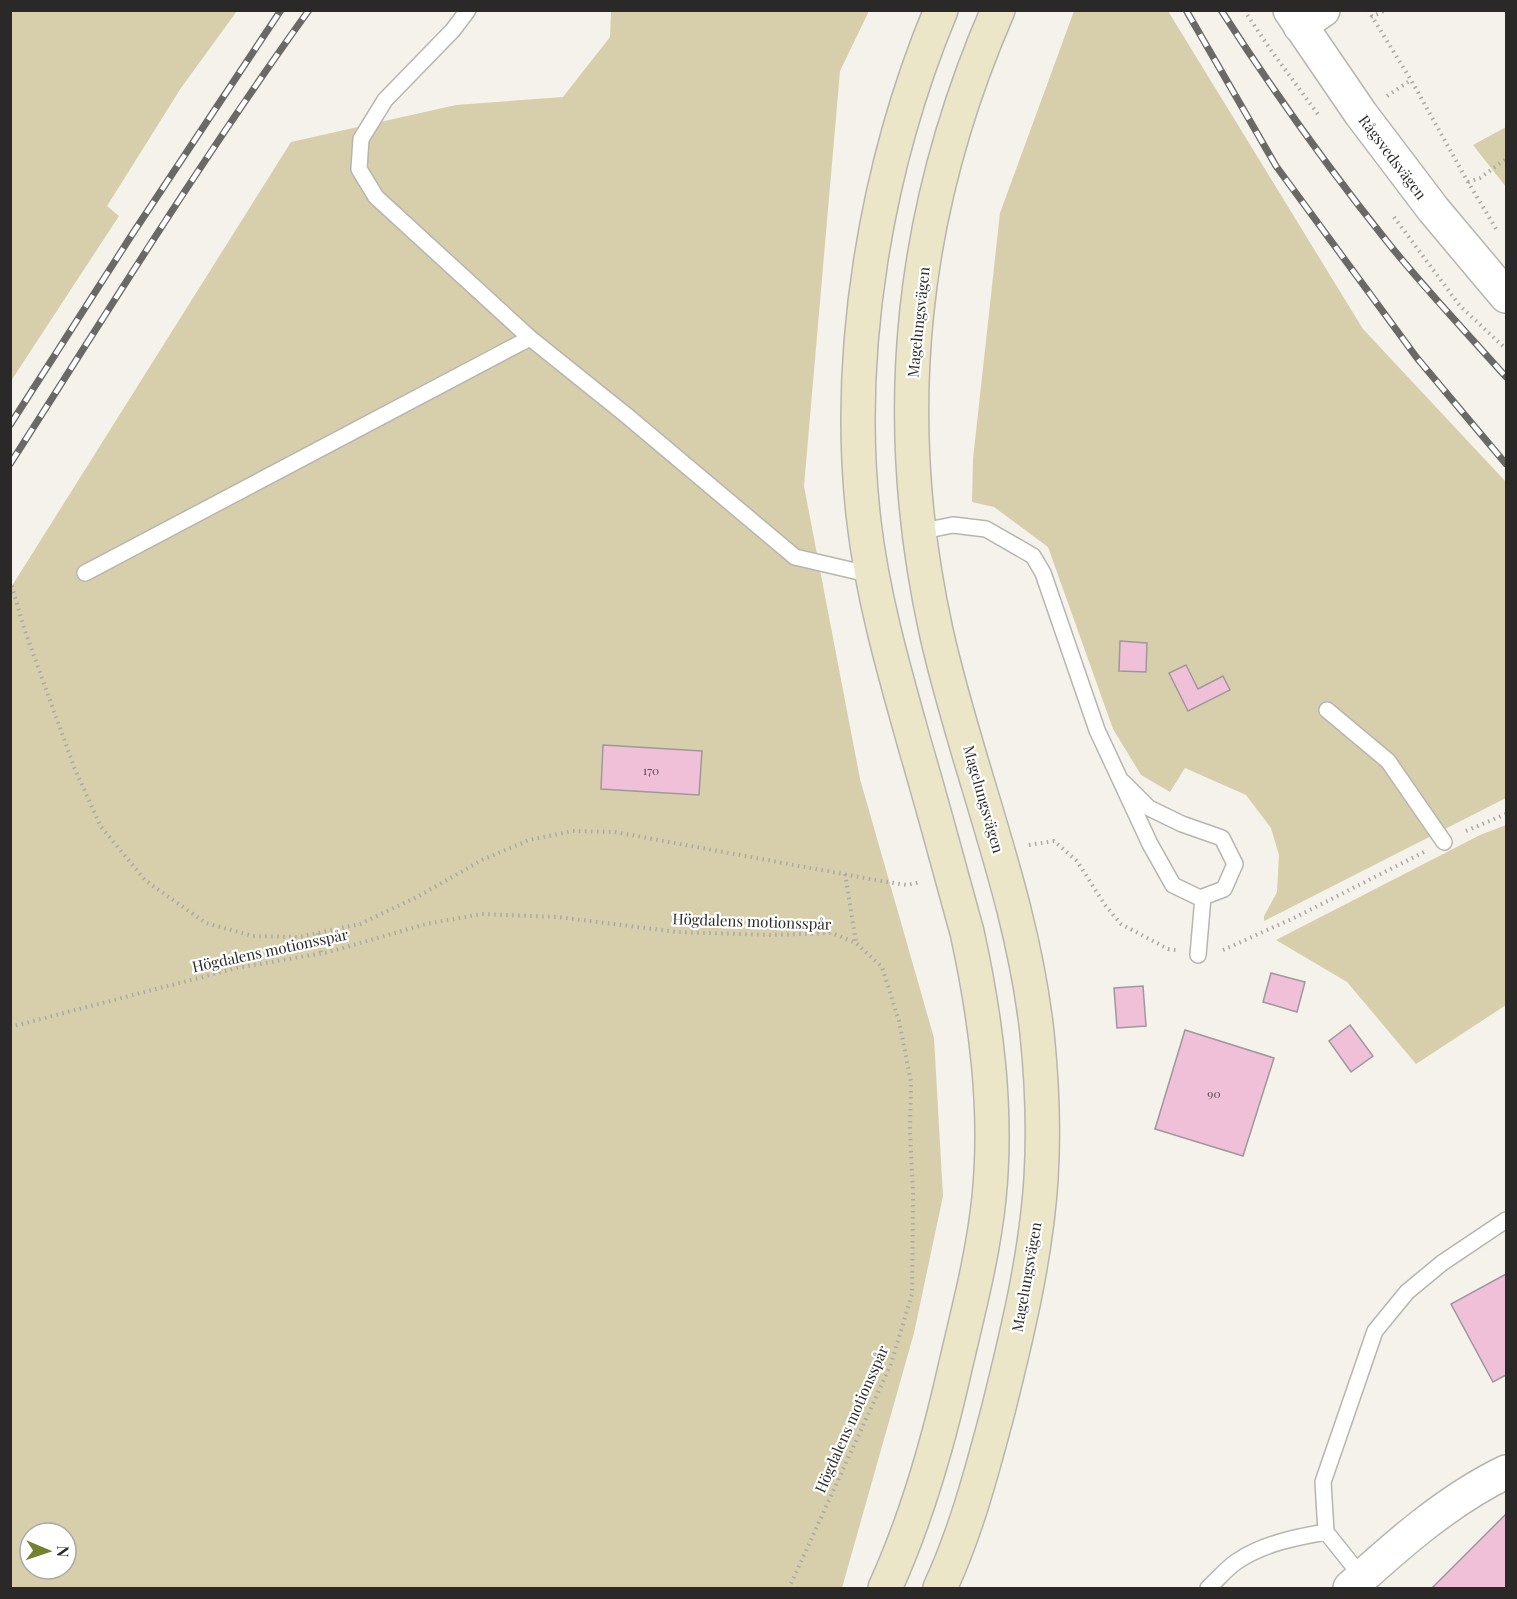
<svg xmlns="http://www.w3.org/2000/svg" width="1517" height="1599" viewBox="0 0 1517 1599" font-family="'Playfair Display',serif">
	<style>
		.green { fill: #d7cfab; fill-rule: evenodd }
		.building { fill: #f0bfd8; stroke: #9f989b; stroke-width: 1.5 }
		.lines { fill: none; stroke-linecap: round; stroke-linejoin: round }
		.service-casing { stroke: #b7b5ae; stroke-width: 18 }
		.tertiary-casing { stroke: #b7b5ae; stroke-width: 36 }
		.secondary-casing { stroke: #b7b5ae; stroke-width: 36 }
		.path { stroke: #aba9a4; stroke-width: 4; stroke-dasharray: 1.5 4.5; stroke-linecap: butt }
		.service { stroke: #fff; stroke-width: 15 }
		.tertiary { stroke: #fff; stroke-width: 33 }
		.secondary { stroke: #ebe6c7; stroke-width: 33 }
		.rail-casing { stroke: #6a6965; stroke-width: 7 }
		.rail { stroke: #fff; stroke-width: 4.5; stroke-dasharray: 14; stroke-linecap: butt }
		.labels { text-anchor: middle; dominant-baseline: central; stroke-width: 4.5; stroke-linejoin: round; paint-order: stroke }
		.number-label { font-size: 12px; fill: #5c4e53 }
		.street-label { font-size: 15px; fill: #2a2927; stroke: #fff }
	</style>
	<rect width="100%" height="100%" fill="#f4f2eb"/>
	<path class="green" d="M11 10 237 11 181 88 107 206 119 216 11 381Z
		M611 11H869L840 71 804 486 860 779 934 1038 943 1196 914 1333 842 1588H11L10 589 291 142 456 105 563 97 610 37ZM30 1533H66V1569H30Z
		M1074 11H1168L1363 329 1506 482V798L1264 921V916L1277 892 1279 855 1271 828 1246 795 1185 768 1170 792 1141 775 1113 729 1048 547 994 507 972 502 973 459 1000 213Z
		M1506 127V187L1473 145Z
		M1506 825V1005L1416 1064 1347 982 1276 940 1480 835Z"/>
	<path class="building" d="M1120 641 1147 643 1146 672 1119 671Z
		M1186 665 1198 689 1223 676 1230 690 1188 711 1169 673Z
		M603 745 702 751 699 795 601 789Z
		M1271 973 1305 982 1297 1012 1263 1002Z
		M1143 986 1146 1026 1117 1028 1114 988Z
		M1350 1025 1373 1056 1351 1072 1329 1041Z
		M1185 1030 1274 1058 1243 1156 1155 1129Z
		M1506 1274V1375L1493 1382 1451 1304Z
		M1506 1514V1588H1432Z"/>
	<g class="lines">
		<g class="service-casing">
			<path id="service" d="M468 10 453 30 385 100 361 139 359 169 376 197 530 338 626 415 795 557 872 575
				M918 532 953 525 986 529 1033 556 1043 573 1097 730 1150 844 1173 885 1200 898 1224 889 1235 864 1222 838 1182 824 1149 808 1123 782
				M85 573 530 338
				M1327 710 1388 761 1444 842
				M1198 955 1203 897
				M1326 1532 1323 1482 1375 1331 1407 1292 1442 1263 1506 1220
				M1208 1588C1217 1580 1226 1569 1236 1562 1262 1544 1296 1537 1326 1532L1362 1577"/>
		</g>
		<g class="tertiary-casing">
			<path id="tertiary" d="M1290 10 1361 114 1433 209 1506 296
				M1300 26 1323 10
				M1350 1588C1397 1545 1448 1500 1506 1472"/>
		</g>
		<g class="secondary-casing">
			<path id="secondary" d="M885 1588C917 1518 938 1444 955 1368 968 1312 983 1256 989 1198 998 1109 986 1019 967 932 950 871 934 810 916 749 895 674 873 599 864 522 844 354 876 166 941 10
				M940 1588C966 1532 982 1471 998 1411 1017 1335 1036 1257 1041 1179 1044 1130 1042 1081 1037 1033 1022 895 966 766 936 631 889 416 910 212 998 10"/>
		</g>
		<path class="path" d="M1244 10 1270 49 1320 117
			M1368 10 1411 80 1468 182 1498 232
			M1371 17 1386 10
			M1387 96 1411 80
			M1468 182 1480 178 1506 159
			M1394 217 1460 306 1506 349
			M10 580 24 628 74 767 101 827 146 881 206 923 253 936 299 937 360 924 417 897 482 860 529 840 572 831 615 832 881 881 907 885 921 882
			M1466 831 1506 814
			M1029 845 1054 841 1077 861 1105 905 1121 924 1168 949 1176 950
			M845 874 856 942
			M318 933 321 953
			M1223 950 1296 917 1424 852
			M10 1027 237 968 329 952 426 924 482 914 558 917 677 932 771 935 832 933 856 943 882 967 899 1021 911 1082 910 1132 913 1192 912 1294 891 1364 789 1588"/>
		<use href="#service" class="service"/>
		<use href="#tertiary" class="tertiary"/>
		<use href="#secondary" class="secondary"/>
		<g class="rail-casing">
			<path id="rail" d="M1186 10 1276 166 1417 358 1506 464
				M1221 10C1273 91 1329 169 1389 244 1426 290 1467 333 1506 377
				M10 425 133 233 281 10
				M10 464C108 311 203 157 309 10"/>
		</g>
		<use href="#rail" class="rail"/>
	</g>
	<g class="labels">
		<g class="number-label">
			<text x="651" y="770">170</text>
			<text x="1214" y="1093">90</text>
		</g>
		<g class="street-label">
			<text transform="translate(1393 157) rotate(53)">Rågsvedsvägen</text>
			<text transform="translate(918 322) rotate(-84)">Magelungsvägen</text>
			<text transform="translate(984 799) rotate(74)">Magelungsvägen</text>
			<text transform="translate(752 921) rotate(2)">Högdalens motionsspår</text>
			<text transform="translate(270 950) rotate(-12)">Högdalens motionsspår</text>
			<text transform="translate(1026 1277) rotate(-80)">Magelungsvägen</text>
			<text transform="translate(851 1419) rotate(-66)">Högdalens motionsspår</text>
		</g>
	</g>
	<rect width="1517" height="1599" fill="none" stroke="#2a2927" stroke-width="24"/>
	<g transform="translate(48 1551) rotate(92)"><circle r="28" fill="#ffffff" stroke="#aaa9a9" stroke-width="1.5"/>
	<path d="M0-4.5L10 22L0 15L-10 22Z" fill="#74812f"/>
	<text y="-9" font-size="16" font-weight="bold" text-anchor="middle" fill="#2a2927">N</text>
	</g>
</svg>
